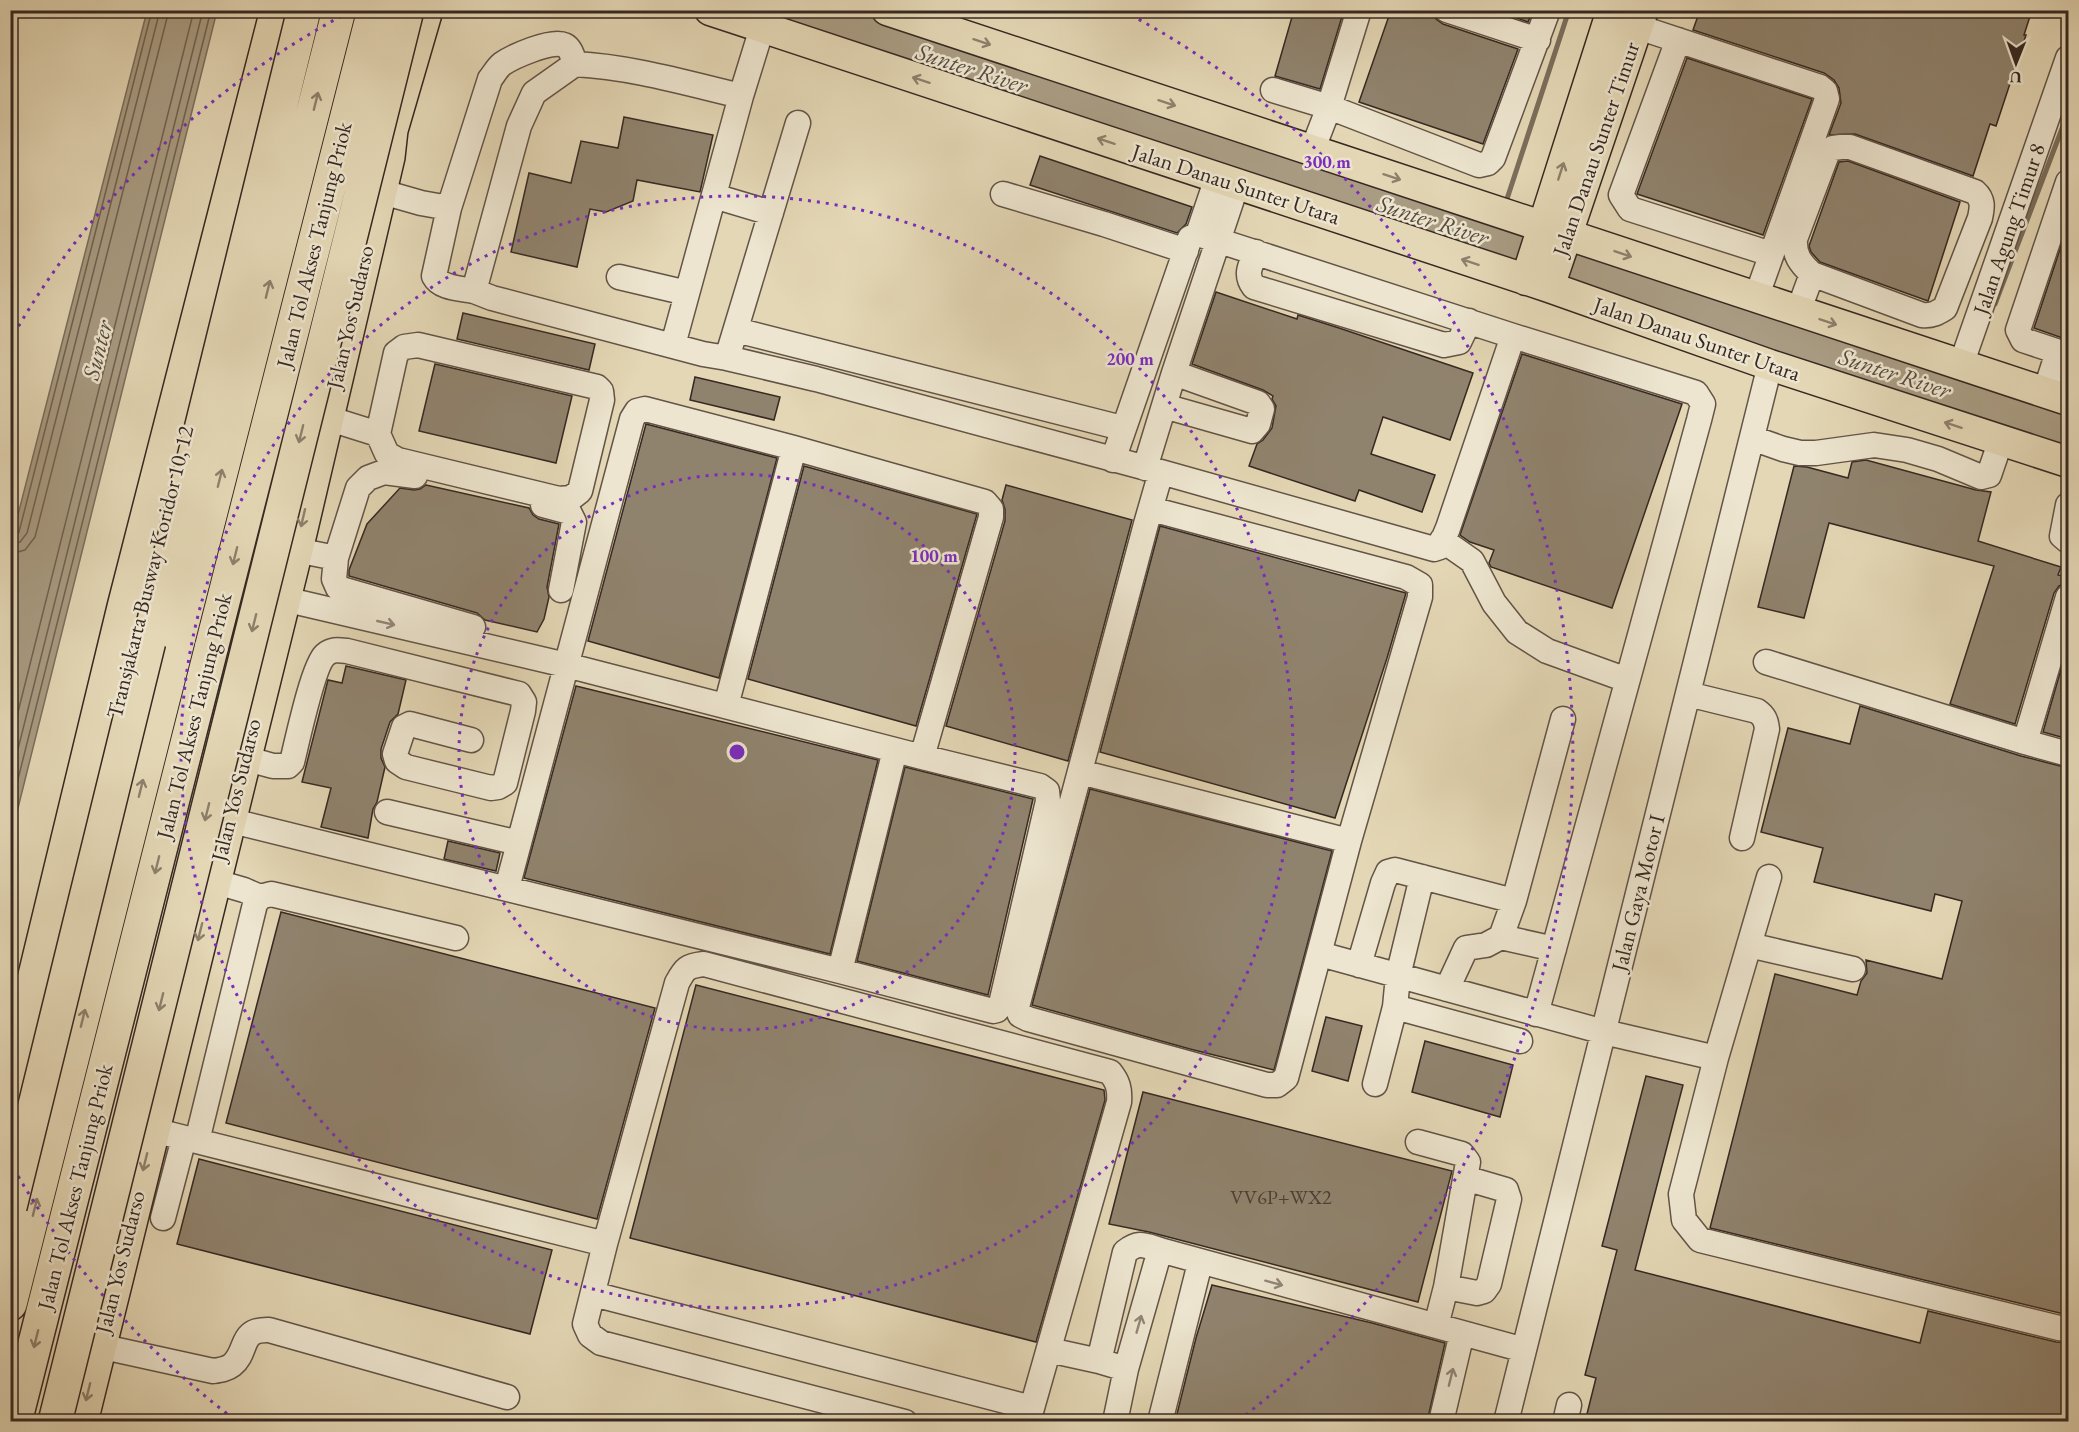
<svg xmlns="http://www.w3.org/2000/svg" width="2079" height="1432" viewBox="0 0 2079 1432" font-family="'EB Garamond',serif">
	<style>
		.water { fill: #a99c83; stroke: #7b6e5c; stroke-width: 1.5 }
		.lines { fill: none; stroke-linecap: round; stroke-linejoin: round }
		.shore { stroke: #706252; stroke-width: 1.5 }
		.stream { stroke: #7b6e5c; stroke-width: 5 }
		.river { stroke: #a99c83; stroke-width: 33 }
		.building { fill: #90836e; stroke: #362822; stroke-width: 1.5 }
		.minor-casing { stroke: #625447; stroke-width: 27 }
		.major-casing { stroke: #362822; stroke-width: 33 }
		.highway-casing { stroke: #362822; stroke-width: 36 }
		.minor { stroke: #ede5cf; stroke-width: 24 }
		.major { stroke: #e4d7b5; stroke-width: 30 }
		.highway { stroke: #e4d7b5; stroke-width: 33 }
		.highway-bridge-casing { stroke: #362822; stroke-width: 36; stroke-linecap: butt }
		.highway-bridge { stroke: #e4d7b5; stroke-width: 33 }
		.oneway { stroke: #8d806c }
		.oneway2 { stroke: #928678 }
		.ring { fill: none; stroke: #7b2cbf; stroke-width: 3; stroke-dasharray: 3 6 }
		.labels { text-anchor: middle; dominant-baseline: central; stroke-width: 5; stroke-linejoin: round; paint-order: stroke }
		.number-label { font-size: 20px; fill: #4c3f35 }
		.street-label { font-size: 22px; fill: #362822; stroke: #ede5cf }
		.water-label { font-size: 24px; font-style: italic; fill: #584b3f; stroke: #ede5cf }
		.centre { fill: #7b2cbf; stroke: #ede5cf; stroke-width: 3 }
		.ring-label { font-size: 18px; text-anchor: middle; font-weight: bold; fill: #7b2cbf; stroke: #ede5cf; stroke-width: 5; stroke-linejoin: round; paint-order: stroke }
	</style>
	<rect width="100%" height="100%" fill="#e4d7b5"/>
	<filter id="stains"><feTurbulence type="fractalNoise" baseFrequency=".00333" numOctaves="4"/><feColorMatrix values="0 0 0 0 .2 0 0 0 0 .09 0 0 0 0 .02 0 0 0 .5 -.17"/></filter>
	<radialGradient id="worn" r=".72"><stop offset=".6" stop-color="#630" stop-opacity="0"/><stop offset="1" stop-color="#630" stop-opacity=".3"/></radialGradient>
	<path class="water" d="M147 11H217L11 836V542Z"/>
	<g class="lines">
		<path class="shore" d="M10 537 16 536 19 532 152 10
			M10 545 20 542 27 533 160 10
			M10 554 25 550 35 537 169 10
			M10 744 194 10
			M10 781 203 10
			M10 811 211 10"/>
		<path class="stream" d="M1505 205 1569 10
			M1493 242 1499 223
			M1995 304 2068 113
			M1960 395 1966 377"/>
		<path class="river" d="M798 10 1493 242 2068 430"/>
	</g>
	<path class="building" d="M1294 10H1344L1320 89 1275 76Z
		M1391 10H1433L1436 19 1443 24 1518 49 1483 144 1359 102Z
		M1494 10H1533L1528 22Z
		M1700 10H2032L2024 35H2026L1996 126 1990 124 1973 176 1855 134 1829 135 1841 103 1839 88 1834 80 1824 73 1693 30Z
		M1687 58 1812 99 1763 235 1637 194Z
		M624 117 713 135 700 192 637 180 633 201 606 212 590 209 577 267 511 252 529 173 571 183 581 141 618 148Z
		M1040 156 1192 207 1186 224 1177 233 1030 185Z
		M1848 161 1960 202 1928 301 1820 262 1811 252 1809 246 1839 162Z
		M2068 225V340L2034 328Z
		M1216 292 1297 319 1298 315 1339 328 1473 373 1450 440 1383 417 1371 454 1435 475 1422 512 1359 490 1355 501 1249 466 1257 444 1263 440 1272 428 1276 406 1272 399 1273 396 1263 390 1192 364Z
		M463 313 595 344 589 370 457 339Z
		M1522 354 1682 404 1612 608 1491 567 1489 563 1494 550 1470 542 1460 535Z
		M435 364 572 396 556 463 419 431Z
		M695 377 780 397 774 420 690 400Z
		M646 424 777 458 719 678 588 641Z
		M1866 460 1976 490 1991 492 1978 541 2061 567 2058 575 2068 577V583L2059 586 2054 593 2015 724 1950 704 1994 566 1829 523 1804 618 1758 607 1794 466 1807 467 1848 478 1852 462Z
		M804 466 977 514 916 726 748 679Z
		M426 485 529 508 533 515 539 519 559 524 547 587 549 597 544 619 537 632 485 620 477 613 349 576V570L367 524 400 488 414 490 420 489Z
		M1006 485 1132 520 1068 761 946 726 1005 521V509L1002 500Z
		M1160 526 1406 593 1387 658 1335 818 1100 752Z
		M2068 645V739L2043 732Z
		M346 666 406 680 398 714 390 722 381 749V758L385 767 377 802 373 809 368 838 321 827 331 788 302 782 328 680 342 683Z
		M576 686 878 760 830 954 524 878Z
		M1860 706 2021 756 2068 768V1315L1710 1228 1775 974 1857 995 1861 981 1867 973 1866 960 1942 979 1962 901 1935 894 1931 911 1814 882 1823 848 1761 832 1788 728 1850 744Z
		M905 767 1033 799 988 995 857 961Z
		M1090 789 1332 851 1274 1070 1190 1049 1032 1005Z
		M448 841 500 853 496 871 444 859Z
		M281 912 655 1008 597 1219 226 1123Z
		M696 985 1104 1090 1105 1100 1036 1342 630 1238Z
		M1326 1017 1362 1026 1348 1081 1312 1071Z
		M1425 1041 1513 1065 1500 1117 1412 1092Z
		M1646 1076 1683 1085 1635 1270 1920 1343 1928 1311 2056 1342 2068 1343V1422H1585L1596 1378 1585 1375 1617 1250 1602 1246Z
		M1143 1092 1452 1171 1418 1302 1149 1232 1109 1224Z
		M199 1159 552 1250 530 1334 177 1244Z
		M1212 1285 1372 1323 1445 1343 1427 1422H1175L1196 1338Z"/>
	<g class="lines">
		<g class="minor-casing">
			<path id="minor" d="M1447 10 1538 40
				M1638 27 1820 87 1825 91 1827 99 1756 298
				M1678 40 1621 195 1630 209 1771 254
				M575 64C632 67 686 83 741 96
				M1273 90 1329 107 1479 165 1488 163 1493 158 1548 10
				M1841 147H1850L1975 192C1984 200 1982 208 1980 218L1945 308C1937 313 1932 316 1922 315L1812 274C1800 263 1794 255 1795 239L1827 154 1833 148Z
				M1312 151 1329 107 1359 10
				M2068 182 2018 330 2023 340 2068 355
				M379 191 421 203 449 208 490 79C494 74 497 68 502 64 512 57 552 39 564 45 571 48 573 58 575 64L534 93 519 126 474 291 492 298 703 354 727 358 798 123
				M1003 194 1104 224 1186 251
				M714 196 771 213
				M449 208 434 276C441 289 461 288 474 291
				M1198 234 1217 178
				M1256 252C1251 265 1244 274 1254 287L1444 345 1459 342 1469 321
				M619 277 687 293
				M1798 312 1812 274
				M736 330 1122 428
				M673 345 741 96 762 28
				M727 358 816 379 1161 472 1434 549 1440 547 1448 528 1513 336
				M1961 365 2068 58
				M2045 392 2058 352
				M1164 406 1252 431 1258 424 1262 409 1258 403 1174 373
				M327 418 378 434 396 353 404 347 418 345 597 387 601 391 602 400 580 491 571 498 559 499 398 460 387 454 378 434
				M1752 438 1783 449 1800 453H1816L1874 445 1907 450 1938 459 1981 477 1989 475 2001 440
				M1113 460 1190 238 1198 234 1513 336 1696 393 1703 404 1699 420 1536 1014
				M1145 468 1174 373 1237 184
				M543 505 569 512 574 522 561 590
				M2068 505 2062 536 2068 541
				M1151 509 1406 577 1420 585V597L1349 841 1286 1078 1277 1085H1267L1028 1019 1020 1015 1017 1007 1146 524 1161 472
				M1442 540 1472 561 1494 603 1517 632 1547 651 1627 680
				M296 550 336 558 358 488 368 478 384 472 415 476
				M336 558 334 579 338 588 473 627
				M1766 662 2025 742 2068 754
				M1688 694 1757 711C1764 716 1766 720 1767 729L1742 838
				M726 706 794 448
				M2025 742 2068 597
				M244 758 273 766H288L292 762C297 742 313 666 325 655 332 649 338 650 347 651L519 694 524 702 523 711 505 783 498 787 491 788 406 767 397 761 395 754 404 727 410 724 471 740
				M1080 772 1349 841
				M387 812 519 843
				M228 820 840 971 993 1011 997 1010 1001 1004 1048 801 1047 791 1040 786 922 757 566 665 284 599
				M213 881 244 890 260 897
				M507 888 632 419 637 411 645 409 794 448 985 502 991 509V517L922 757
				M1501 937 1554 949
				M1749 945 1853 969
				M1320 954 1604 1032 1716 1058 1681 1194 1684 1220 1700 1240 2059 1328 2068 1329
				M1359 965 1383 883 1388 872 1395 870 1514 901
				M840 971 895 750
				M1447 989 1466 948 1486 945 1501 937 1514 901 1563 719
				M1395 1007 1520 1041
				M1716 1058 1769 877
				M1375 1084 1395 1007 1398 976 1422 877
				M153 1130 605 1244
				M10 1133 29 1060
				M197 1141 255 904 260 897 271 894 456 938
				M1418 1142 1462 1154 1468 1162 1446 1287 1436 1326
				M163 1218 184 1138
				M1446 1287 1477 1293 1484 1291 1489 1284 1509 1199 1506 1190 1465 1178
				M593 1294 1032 1408
				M99 1346 213 1371C220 1370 227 1369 232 1365 249 1351 238 1329 269 1330L507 1397
				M1049 1350 1099 1361
				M1126 1369 1099 1361 1125 1252C1139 1241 1144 1245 1160 1250
				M905 1422 601 1343 590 1335 585 1324 605 1244 677 983C685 968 687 966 704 964L1110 1072C1118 1082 1120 1089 1119 1102L1028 1422
				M1115 1422 1126 1369 1160 1250 1524 1350
				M1160 1422 1200 1263
				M1441 1422 1462 1333
				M1506 1422 1770 365
				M1565 1422 1569 1405"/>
		</g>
		<g class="major-casing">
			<path id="major" d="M710 10 1549 287 1770 365 2068 462
				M887 10 2068 400
				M1526 280 1612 10
				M1549 287 1643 10"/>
		</g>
		<g class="highway-casing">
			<path id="highway" d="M10 1079 124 607 277 10
				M10 1304 179 637
				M15 1422 212 645
				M81 1422 296 550 388 157 391 130 426 10"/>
		</g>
		<use href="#minor" class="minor"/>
		<use href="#major" class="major"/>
		<use href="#highway" class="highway"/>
		<g class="highway-bridge-casing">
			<path id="highway-bridge" d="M179 637 339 10
				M212 645 374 10
				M10 1207 304 10
				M55 1422 407 10"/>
		</g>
		<use href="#highway-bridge" class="highway-bridge"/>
	</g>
	<defs><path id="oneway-shaft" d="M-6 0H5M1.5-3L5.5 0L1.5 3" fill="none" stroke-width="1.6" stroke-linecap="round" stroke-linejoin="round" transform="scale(1.5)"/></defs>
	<g class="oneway">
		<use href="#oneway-shaft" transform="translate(982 42) rotate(18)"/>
		<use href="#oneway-shaft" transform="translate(921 80) rotate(-162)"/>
		<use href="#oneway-shaft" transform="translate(316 101) rotate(-76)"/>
		<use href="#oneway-shaft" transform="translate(1167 103) rotate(18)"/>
		<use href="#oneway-shaft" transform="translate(1106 141) rotate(-162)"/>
		<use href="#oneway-shaft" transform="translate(1561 171) rotate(-72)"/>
		<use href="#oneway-shaft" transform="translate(1392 177) rotate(18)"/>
		<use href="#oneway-shaft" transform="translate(1623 254) rotate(19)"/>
		<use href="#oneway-shaft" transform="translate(1470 262) rotate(-162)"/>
		<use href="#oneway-shaft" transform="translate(268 289) rotate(-76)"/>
		<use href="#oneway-shaft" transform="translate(1828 322) rotate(18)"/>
		<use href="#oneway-shaft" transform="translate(1953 425) rotate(-162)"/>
		<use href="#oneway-shaft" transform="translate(301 434) rotate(104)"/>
		<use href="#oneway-shaft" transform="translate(220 478) rotate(-76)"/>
		<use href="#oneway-shaft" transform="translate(303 518) rotate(103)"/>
		<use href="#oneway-shaft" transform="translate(235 556) rotate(104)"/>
		<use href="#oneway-shaft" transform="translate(254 623) rotate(104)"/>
		<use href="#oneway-shaft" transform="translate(141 788) rotate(-76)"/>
		<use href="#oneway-shaft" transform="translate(207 812) rotate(104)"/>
		<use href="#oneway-shaft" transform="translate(157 865) rotate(104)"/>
		<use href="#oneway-shaft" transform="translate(200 932) rotate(104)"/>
		<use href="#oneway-shaft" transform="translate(161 1002) rotate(104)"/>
		<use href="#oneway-shaft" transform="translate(83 1018) rotate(-76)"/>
		<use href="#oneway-shaft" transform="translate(145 1162) rotate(104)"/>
		<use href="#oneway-shaft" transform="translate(35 1207) rotate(-76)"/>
		<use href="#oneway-shaft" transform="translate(36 1339) rotate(104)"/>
		<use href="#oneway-shaft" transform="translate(88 1392) rotate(104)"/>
	</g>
	<g class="oneway2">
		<use href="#oneway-shaft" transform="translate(386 623) rotate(13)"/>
		<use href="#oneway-shaft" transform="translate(1274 1283) rotate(15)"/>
		<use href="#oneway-shaft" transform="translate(1139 1324) rotate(-74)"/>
		<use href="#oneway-shaft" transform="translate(1451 1377) rotate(-76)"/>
	</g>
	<g class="ring">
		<circle cx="737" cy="752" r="278"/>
		<circle cx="737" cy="752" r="556"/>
		<path d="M234 1419A835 835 0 0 1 14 1169M14 334A835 835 0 0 1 351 11M1123 11A835 835 0 0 1 1240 1419"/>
	</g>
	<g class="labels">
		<g class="number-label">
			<text x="1281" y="1197">VV6P+WX2</text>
		</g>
		<g class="street-label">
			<text transform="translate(1596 149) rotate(-71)">Jalan Danau Sunter Timur</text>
			<text transform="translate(1236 184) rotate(18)">Jalan Danau Sunter Utara</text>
			<text transform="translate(2009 229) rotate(-71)">Jalan Agung Timur 8</text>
			<text transform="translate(314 245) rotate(-76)">Jalan Tol Akses Tanjung Priok</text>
			<text transform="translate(350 317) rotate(-77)">Jalan Yos Sudarso</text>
			<text transform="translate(1697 339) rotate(19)">Jalan Danau Sunter Utara</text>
			<text transform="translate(150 572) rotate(-76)">Transjakarta Busway Koridor 10, 12</text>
			<text transform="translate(194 716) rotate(-76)">Jalan Tol Akses Tanjung Priok</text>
			<text transform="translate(236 790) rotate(-76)">Jalan Yos Sudarso</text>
			<text transform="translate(1638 893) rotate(-76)">Jalan Gaya Motor I</text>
			<text transform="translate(75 1187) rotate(-76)">Jalan Tol Akses Tanjung Priok</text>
			<text transform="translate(120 1262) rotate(-76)">Jalan Yos Sudarso</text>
		</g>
		<g class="water-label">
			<text transform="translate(972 68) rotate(18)">Sunter River</text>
			<text transform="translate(1433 220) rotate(18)">Sunter River</text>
			<text transform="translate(97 350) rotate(-76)">Sunter</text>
			<text transform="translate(1895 373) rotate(18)">Sunter River</text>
		</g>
	</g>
	<circle cx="737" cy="752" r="9" class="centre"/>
	<g class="ring-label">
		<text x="1327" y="168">300 m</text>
		<text x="1130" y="365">200 m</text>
		<text x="934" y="562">100 m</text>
	</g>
	<rect width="2079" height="1432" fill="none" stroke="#e4d7b5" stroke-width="36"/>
	<rect x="12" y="12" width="2055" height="1408" fill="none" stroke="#362822" stroke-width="3"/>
	<rect x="18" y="18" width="2043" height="1396" fill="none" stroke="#362822" stroke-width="1.5"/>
	<g transform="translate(2016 63) rotate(181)" stroke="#ede5cf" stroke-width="4.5" paint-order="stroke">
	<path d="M0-4.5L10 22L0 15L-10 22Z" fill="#362822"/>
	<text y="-9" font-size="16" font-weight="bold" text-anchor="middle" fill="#362822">U</text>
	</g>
	<rect width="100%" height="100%" filter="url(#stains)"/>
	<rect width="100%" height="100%" fill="url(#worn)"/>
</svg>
